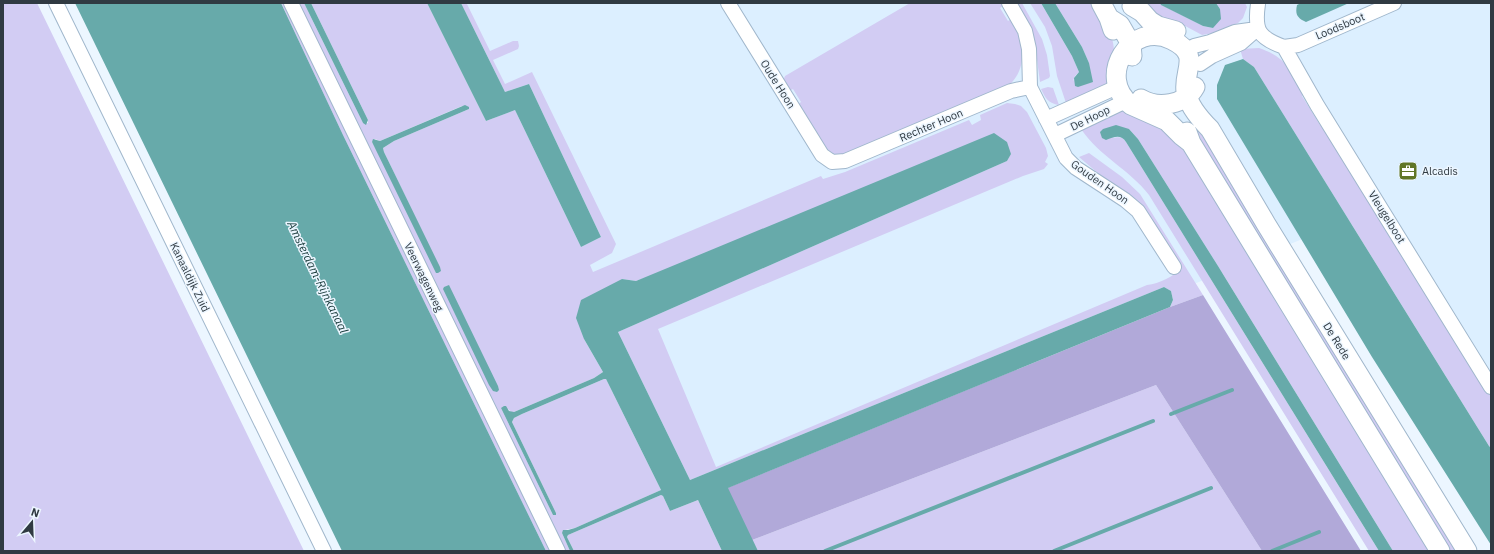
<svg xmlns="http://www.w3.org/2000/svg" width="1494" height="554" viewBox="0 0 1494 554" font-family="'IBM Plex Sans',sans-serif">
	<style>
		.built { fill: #dcefff }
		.green { fill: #d2ccf3; fill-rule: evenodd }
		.forest { fill: #b1a9d9 }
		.water { fill: #67aaaa }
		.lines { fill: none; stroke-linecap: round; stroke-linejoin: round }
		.stream { stroke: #67aaaa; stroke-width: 4 }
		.street-casing { stroke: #a0b7cc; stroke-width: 16 }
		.secondary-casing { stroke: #a0b7cc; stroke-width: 21 }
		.street { stroke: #fff; stroke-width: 14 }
		.secondary { stroke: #fff; stroke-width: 19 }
		.labels { text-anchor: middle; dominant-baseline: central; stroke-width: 3; stroke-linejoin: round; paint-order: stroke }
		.street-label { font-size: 11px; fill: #303a42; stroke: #ecf6ff }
		.poi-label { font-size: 11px; fill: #303a42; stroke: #ecf6ff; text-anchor: start }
		.water-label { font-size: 12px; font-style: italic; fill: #1a3c3c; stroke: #ecf6ff }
	</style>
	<rect width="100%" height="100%" fill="#ecf6ff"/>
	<path class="built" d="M437 3H1491V417L1355 217 680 498Z"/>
	<path class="green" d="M3 3H37L304 551H3Z
		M281 3H287L553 551H546L343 135Z
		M296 3H304L363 123H368V120L311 3H427L486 121 515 110 581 247 601 237 529 84 505 92 461 3H468L467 4 490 51 513 41H518L519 46 518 49 493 60 505 84 532 72 616 244 612 253 590 265 593 272 821 176 823 179 845 172 969 120 972 125 981 120 980 115 1007 103 1015 104 1021 106 1027 112 1046 148 1048 156 1045 162 1048 164 1044 169 1023 176 658 329 716 467 1147 285C1160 284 1172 276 1182 269L1144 208 1137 200 1106 180 1079 157 1089 153 1122 177 1140 194 1203 295 1170 307 1173 300 1171 291 1164 287 690 480 618 332 1007 161 1011 153 636 281 622 279 584 339 603 372 594 378 514 412H511L508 409 501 408 553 515H556V513L512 422 514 418 522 414 604 379H606L661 490 575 528 565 530 562 533 570 551H563ZM462 106 469 109 394 141 383 148 384 152 441 271 372 142 375 139 380 141Z
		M910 3H1001L1003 6 1000 8 1008 21 1011 19C1024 40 1029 68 1008 86L846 154C837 156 831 154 824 148L797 105 801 102 793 89 789 91 783 81 785 76Z
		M1016 3H1022L1042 39 1047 55 1050 76 1049 78 1040 82 1034 37 1032 30Z
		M1030 3H1041L1072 56 1079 72 1075 76 1073 81 1089 63 1082 47 1055 3H1092C1107 28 1119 38 1112 69 1111 73 1111 79 1108 83 1103 89 1075 102 1067 106L1057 76 1052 46 1045 27Z
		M1140 3H1160L1162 5 1203 26 1213 28 1220 9 1216 3H1245L1247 7 1243 18 1238 23 1213 33 1202 35 1176 21 1163 20Z
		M1259 48C1286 57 1291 71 1305 94L1302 96 1320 125H1324L1491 396V448L1489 446 1254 67 1243 59 1240 49Z
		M1048 87 1053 88 1059 105C1048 103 1046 99 1041 89Z
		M1125 110 1161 123 1180 141 1434 551H1393L1218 266 1138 139 1129 129 1112 138C1119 137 1122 136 1126 142L1379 551H1369L1149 195C1129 169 1100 157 1081 129L1115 111Z
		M1200 128 1460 551H1449L1192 134Z
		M1156 385 1262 551H758L752 540Z
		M661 495 663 496 670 511 698 500 722 551H574L567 537 568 535Z"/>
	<path class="forest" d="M1203 295 1361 551H1262L1156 385 752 540 727 488 1170 307Z"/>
	<path class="water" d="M75 3H281L343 135 546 551H342Z
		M304 3H311L368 120 366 125 363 123Z
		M427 3H461L505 92 529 84 601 237 581 247 515 110 486 121Z
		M1041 3H1055L1082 47 1089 63 1093 82 1078 87 1075 86 1074 78 1079 72 1072 56Z
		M1160 3H1216L1220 9 1221 19 1213 28 1203 26 1161 5Z
		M1301 3H1349L1306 22C1297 18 1295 14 1297 5Z
		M1243 59 1254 67 1489 446 1491 448V545L1372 357 1217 99V85L1225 65Z
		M465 105 469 107V109L394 141 383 148 384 152 440 267 441 271 438 273H436L372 142 373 139 380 141Z
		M1116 125 1129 129 1138 139 1218 266 1393 551H1379L1126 142C1121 134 1114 137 1106 140L1102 138 1100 132 1103 129Z
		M994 133 1007 142 1011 154 1007 161 618 332 690 480 1164 287 1171 291 1173 300 1170 307 728 488 758 551H722L698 500 670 511 663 496 661 495 568 535 567 537 574 551H570L562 533 563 530H568L575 528 661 490 606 379H604L522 414 514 418 512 422 556 513V515H553L501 408 504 406H506L509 411 514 412 594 378 603 372 584 339 576 318 581 300 622 279 636 281Z
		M449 285 498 386 499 390 497 392 493 391 489 385 443 289 444 287Z"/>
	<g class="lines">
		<path class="stream" d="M1171 414 1232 390
			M825 551 1153 421
			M1054 551 1211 488
			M1272 551 1319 532"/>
		<g class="street-casing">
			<path id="street" d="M56 3 324 551
				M291 3 558 551
				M728 3 822 155 832 162 845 161 1011 91 1030 87
				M1009 3 1025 31 1029 49 1030 87 1066 158 1076 168 1125 200 1138 211 1174 267
				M1258 4C1254 31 1259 38 1284 47
				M1194 46 1210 42 1235 32 1257 29
				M1284 47 1317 105 1491 387
				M1284 47 1298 45 1394 3
				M1200 64 1212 56 1241 43 1257 29
				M1046 119 1117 87
				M1055 135 1126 101"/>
		</g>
		<g class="secondary-casing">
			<path id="secondary" d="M1101 3 1109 18 1113 30
				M1132 6 1142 12 1150 21 1158 26 1176 31
				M1109 18 1120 25 1131 44 1132 56
				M1141 99C1158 109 1185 105 1195 87
				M1187 132 1191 143 1440 551
				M1191 143 1182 136 1167 121 1131 105C1095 77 1131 19 1172 40 1202 55 1183 70 1186 91 1188 105 1200 119 1210 129L1266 224 1467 551"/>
		</g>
		<use href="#street" class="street"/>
		<use href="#secondary" class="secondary"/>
	</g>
	<defs>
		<g id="office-square" transform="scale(1)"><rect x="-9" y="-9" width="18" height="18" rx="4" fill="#607626" stroke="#ecf6ff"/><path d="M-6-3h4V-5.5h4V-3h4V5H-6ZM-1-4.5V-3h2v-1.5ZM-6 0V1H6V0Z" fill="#fff"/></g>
	</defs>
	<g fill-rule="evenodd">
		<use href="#office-square" x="1408" y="171"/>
	</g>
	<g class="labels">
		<g class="street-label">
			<text transform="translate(1340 26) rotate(-23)">Loodsboot</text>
			<text transform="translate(778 84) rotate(58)">Oude Hoon</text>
			<text transform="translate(1090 118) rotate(-26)">De Hoop</text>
			<text transform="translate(931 125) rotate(-23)">Rechter Hoon</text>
			<text transform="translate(1100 182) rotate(35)">Gouden Hoon</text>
			<text transform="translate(1387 217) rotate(58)">Vleugelboot</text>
			<text transform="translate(190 277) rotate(64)">Kanaaldijk Zuid</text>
			<text transform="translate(424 277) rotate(64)">Veerwagenweg</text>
			<text transform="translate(1337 341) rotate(58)">De Rede</text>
		</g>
		<g class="poi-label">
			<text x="1422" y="171">Alcadis</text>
		</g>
		<g class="water-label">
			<text transform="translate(318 277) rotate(64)">Amsterdam-Rijnkanaal</text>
		</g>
	</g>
	<rect width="1494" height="554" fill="none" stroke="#303a42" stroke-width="8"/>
	<g transform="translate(32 522) rotate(19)" stroke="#ecf6ff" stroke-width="3" paint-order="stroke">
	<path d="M0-3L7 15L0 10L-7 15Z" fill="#303a42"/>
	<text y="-6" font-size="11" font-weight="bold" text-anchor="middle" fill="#303a42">N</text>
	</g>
</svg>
